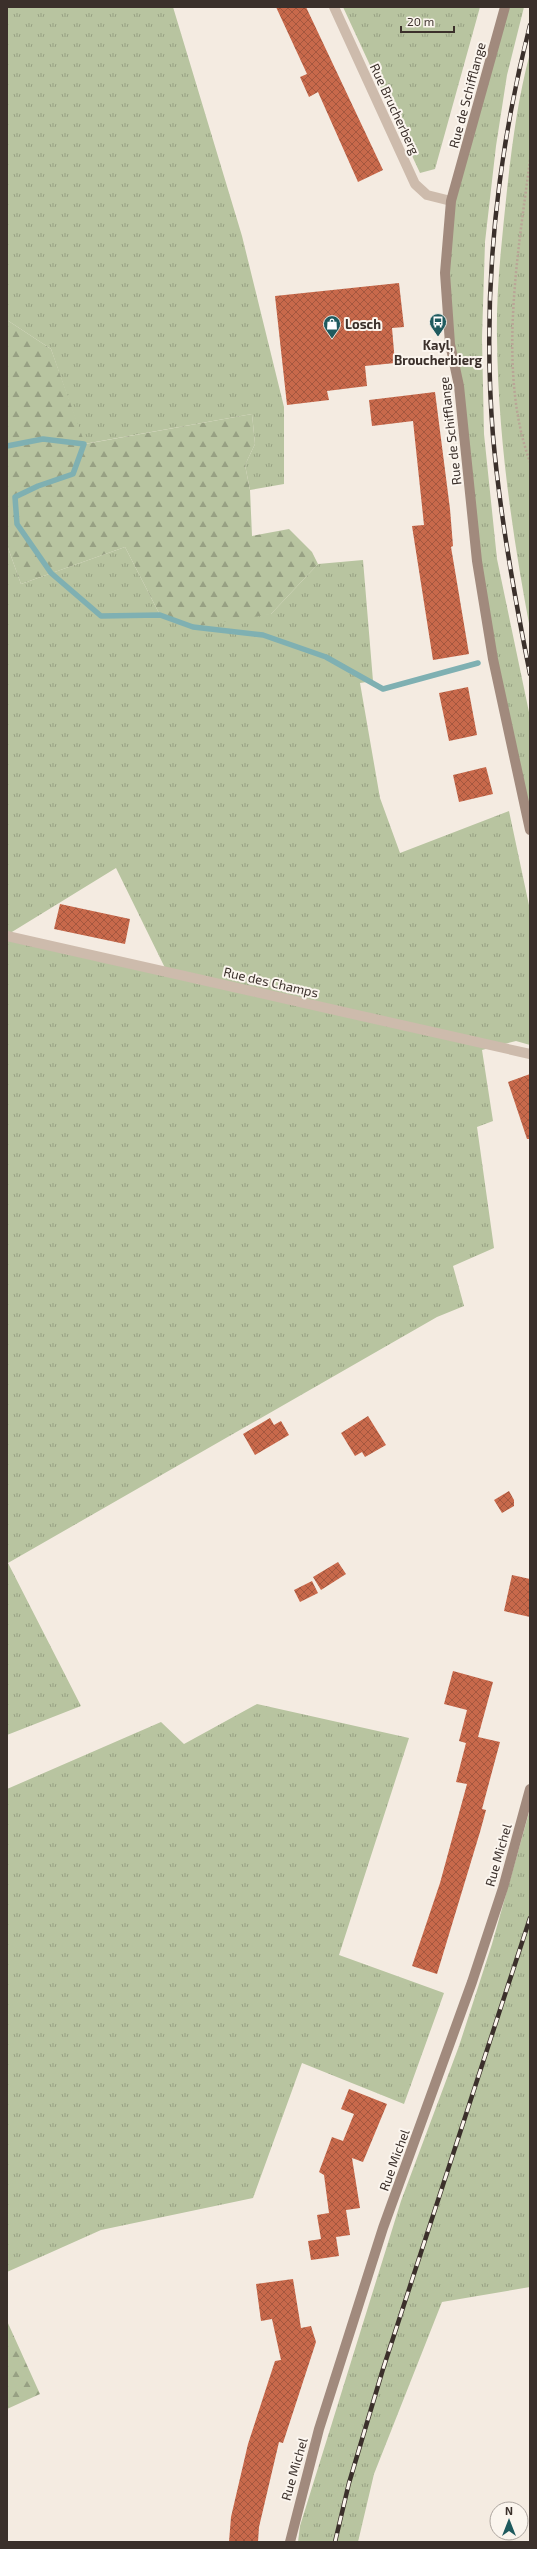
<svg xmlns="http://www.w3.org/2000/svg" width="537" height="2549" viewBox="0 0 537 2549" font-family="'Exo 2',sans-serif">
	<style>
		.grass { fill: url(#grass-tufts) }
		.forest { fill: url(#forest-firs) }
		.lines { fill: none; stroke-linecap: round; stroke-linejoin: round }
		.stream { stroke: #7fb0b2; stroke-width: 5.5 }
		.building { fill: url(#building-cross-hatch) }
		.path { stroke: #b9a596; stroke-width: 2.5; stroke-dasharray: 2 2; stroke-linecap: butt }
		.street { stroke: #cdbbac; stroke-width: 10 }
		.secondary { stroke: #a18a7d; stroke-width: 10 }
		.rail-casing { stroke: #3b302b; stroke-width: 4.5 }
		.rail { stroke: #fbf5ee; stroke-width: 3; stroke-dasharray: 9; stroke-linecap: butt }
		.labels { text-anchor: middle; dominant-baseline: central; stroke-width: 4; stroke-linejoin: round; paint-order: stroke }
		.street-label { font-size: 13px; fill: #3b302b; stroke: #fbf5ee }
		.poi-label { font-size: 13px; font-weight: bold; fill: #3b302b; stroke: #fbf5ee; text-anchor: start }
	</style>
	<defs>
		<pattern id="grass-tufts" width="24" height="20" patternUnits="userSpaceOnUse"><rect width="24" height="20" fill="#b8c4a0"/><path d="M3 7l-1-3M5 7V3M7 7l1-3M15 17l-1-3M17 17v-4M19 17l1-3" fill="none" stroke="#97a083"/></pattern>
		<pattern id="forest-firs" width="22" height="20" patternUnits="userSpaceOnUse"><rect width="22" height="20" fill="#b8c4a0"/><path d="M5 1l3.5 6h-7zM16 11l3.5 6h-7z" fill="#97a083"/></pattern>
		<pattern id="building-cross-hatch" width="8" height="8" patternUnits="userSpaceOnUse"><rect width="8" height="8" fill="#c8694b"/><path d="M0 0l8 8M0 8l8-8" fill="none" stroke="#a4573f"/></pattern>
	</defs>
	<rect width="100%" height="100%" fill="#f4ebe1"/>
	<path class="grass" d="M7 7H173L242 236 284 407V484L250 490 245 465 255 444 252 414 84 444 51 349 7 320Z
		M343 7H480L435 169 420 173Z
		M505 7H524L507 75 496 146 485 242 482 338 484 434 497 559 530 717V830L493 659 450 344 447 233Z
		M530 53V629C512 533 498 436 497 338 496 289 502 239 507 190 512 144 518 98 530 53Z
		M7 545 21 584 125 547 160 615 271 614 318 564 363 560 373 681 360 683 380 798 400 853 509 811 530 910V1045L516 1041 482 1050 493 1121 477 1127 494 1248 453 1266 464 1306 437 1317 8 1563 81 1706 7 1735V936L167 972 116 868 7 935Z
		M257 1704 409 1738 339 1955 444 1993 404 2104 302 2063 253 2198 101 2230 7 2272V1789L161 1722 184 1744Z
		M530 1809V2287L442 2302 374 2474 358 2542H298L300 2526 401 2201 459 2046 492 1944Z"/>
	<path class="forest" d="M7 320 51 349 85 444 252 414 255 444 245 465 250 490 252 536 289 529 312 552 318 564 271 614 193 627 160 615 125 547 21 584 7 545Z
		M7 2321 40 2394 7 2409Z"/>
	<g class="lines">
		<path class="stream" d="M7 446 43 439 84 444 73 474 38 486 15 497 17 524 51 573 101 616 160 615 193 627 263 635 326 657 383 689 478 663"/>
	</g>
	<path class="building" d="M276 7H306L383 170 358 182 318 92 309 97 300 77 307 74Z
		M399 283 404 327 392 328 395 363 365 366 367 386 327 391 329 400 287 405 275 296Z
		M435 392 450 509 453 546 451 547 469 654 433 660 412 526 424 525 413 421 372 426 369 400Z
		M468 687 477 735 449 741 439 693Z
		M486 767 493 794 459 802 453 775Z
		M60 904 130 919 125 944 54 929Z
		M530 1074V1139H527L508 1082Z
		M368 1416 386 1445 365 1457 362 1452 355 1456 341 1433Z
		M270 1418 274 1425 281 1421 289 1435 255 1455 243 1434Z
		M509 1491 514 1500V1506L502 1513 494 1500Z
		M338 1562 346 1574 321 1590 313 1577Z
		M512 1575 530 1579V1617L504 1611Z
		M312 1581 318 1593 300 1602 294 1590Z
		M453 1671 493 1682 478 1737 500 1742 482 1809 486 1810 480 1832 437 1974 412 1966 440 1883 467 1784 456 1782 466 1743 459 1741 467 1710 444 1704Z
		M349 2089 387 2104 363 2162 352 2158 360 2208 346 2210 350 2235 336 2237 339 2256 311 2260 308 2241 321 2239 317 2215 329 2213 324 2175 319 2172 332 2137 343 2141 354 2114 341 2109Z
		M293 2279 301 2328 311 2326 316 2342 283 2443 279 2442 259 2527 258 2542H229L231 2517 248 2444 275 2361 281 2360 272 2319 261 2321 256 2284Z"/>
	<g class="lines">
		<path class="path" d="M530 160C518 253 497 372 530 462"/>
		<path class="street" d="M334 7 415 184 427 195 451 201
			M7 936 530 1054"/>
		<path class="secondary" d="M505 7 451 201 445 273 450 344 459 386 477 561 493 659 530 830
			M290 2542 319 2429 383 2228 472 1982 503 1888 530 1789"/>
		<g class="rail-casing">
			<path id="rail" d="M530 25C496 158 482 298 493 436 500 516 514 595 530 674
				M335 2542 349 2483 383 2369 530 1918"/>
		</g>
		<use href="#rail" class="rail"/>
	</g>
	<defs>
		<g id="bus-pin" transform="scale(0.9)"><path d="M0 17L-7.5 6A9.5 9.5 0 1 1 7.5 6Z" fill="#1f5a5e" stroke="#fbf5ee"/><path d="M-5-6H5V4H4V6H2V4H-2V6H-4V4H-5ZM-3.5-4V0h7V-4ZM-3.5 1.2v1.5H-2V1.2ZM2 1.2v1.5H3.5V1.2Z" fill="#fff"/></g>
		<g id="shop-pin" transform="scale(0.9)"><path d="M0 17L-7.5 6A9.5 9.5 0 1 1 7.5 6Z" fill="#1f5a5e" stroke="#fbf5ee"/><path d="M-5-2.5h2.3a2.7 3.5 0 0 1 5.4 0H5L5.5 6h-11ZM-1.5-2.5h3a1.5 2.3 0 0 0-3 0Z" fill="#fff"/></g>
	</defs>
	<g fill-rule="evenodd">
		<use href="#bus-pin" x="438" y="322"/>
		<use href="#shop-pin" x="332" y="324"/>
	</g>
	<g class="labels">
		<g class="street-label">
			<text transform="translate(467 95) rotate(-75)">Rue de Schifflange</text>
			<text transform="translate(395 109) rotate(65)">Rue Brucherberg</text>
			<text transform="translate(450 431) rotate(-97)">Rue de Schifflange</text>
			<text transform="translate(271 982) rotate(13)">Rue des Champs</text>
			<text transform="translate(498 1855) rotate(-74)">Rue Michel</text>
			<text transform="translate(394 2160) rotate(-70)">Rue Michel</text>
			<text transform="translate(294 2469) rotate(-74)">Rue Michel</text>
		</g>
		<g class="poi-label">
			<text x="345" y="324">Losch</text>
			<text x="438" y="345" text-anchor="middle">Kayl,<tspan x="438" dy="15">Broucherbierg</tspan></text>
		</g>
	</g>
	<rect width="537" height="2549" fill="none" stroke="#3b302b" stroke-width="16"/>
	<g transform="translate(509 2521)"><circle r="19" fill="#fbf5ee" stroke="#aea6a0"/>
	<path d="M0-3L7 15L0 10L-7 15Z" fill="#1f5a5e"/>
	<text y="-6" font-size="11" font-weight="bold" text-anchor="middle" fill="#3b302b">N</text>
	</g>
	<path d="M401 26v6h53v-6" fill="none" stroke="#3b302b" stroke-width="2"/>
	<text x="407" y="26" font-size="12" fill="#3b302b" stroke="#fbf5ee" stroke-width="3" paint-order="stroke">20 m</text>
</svg>
